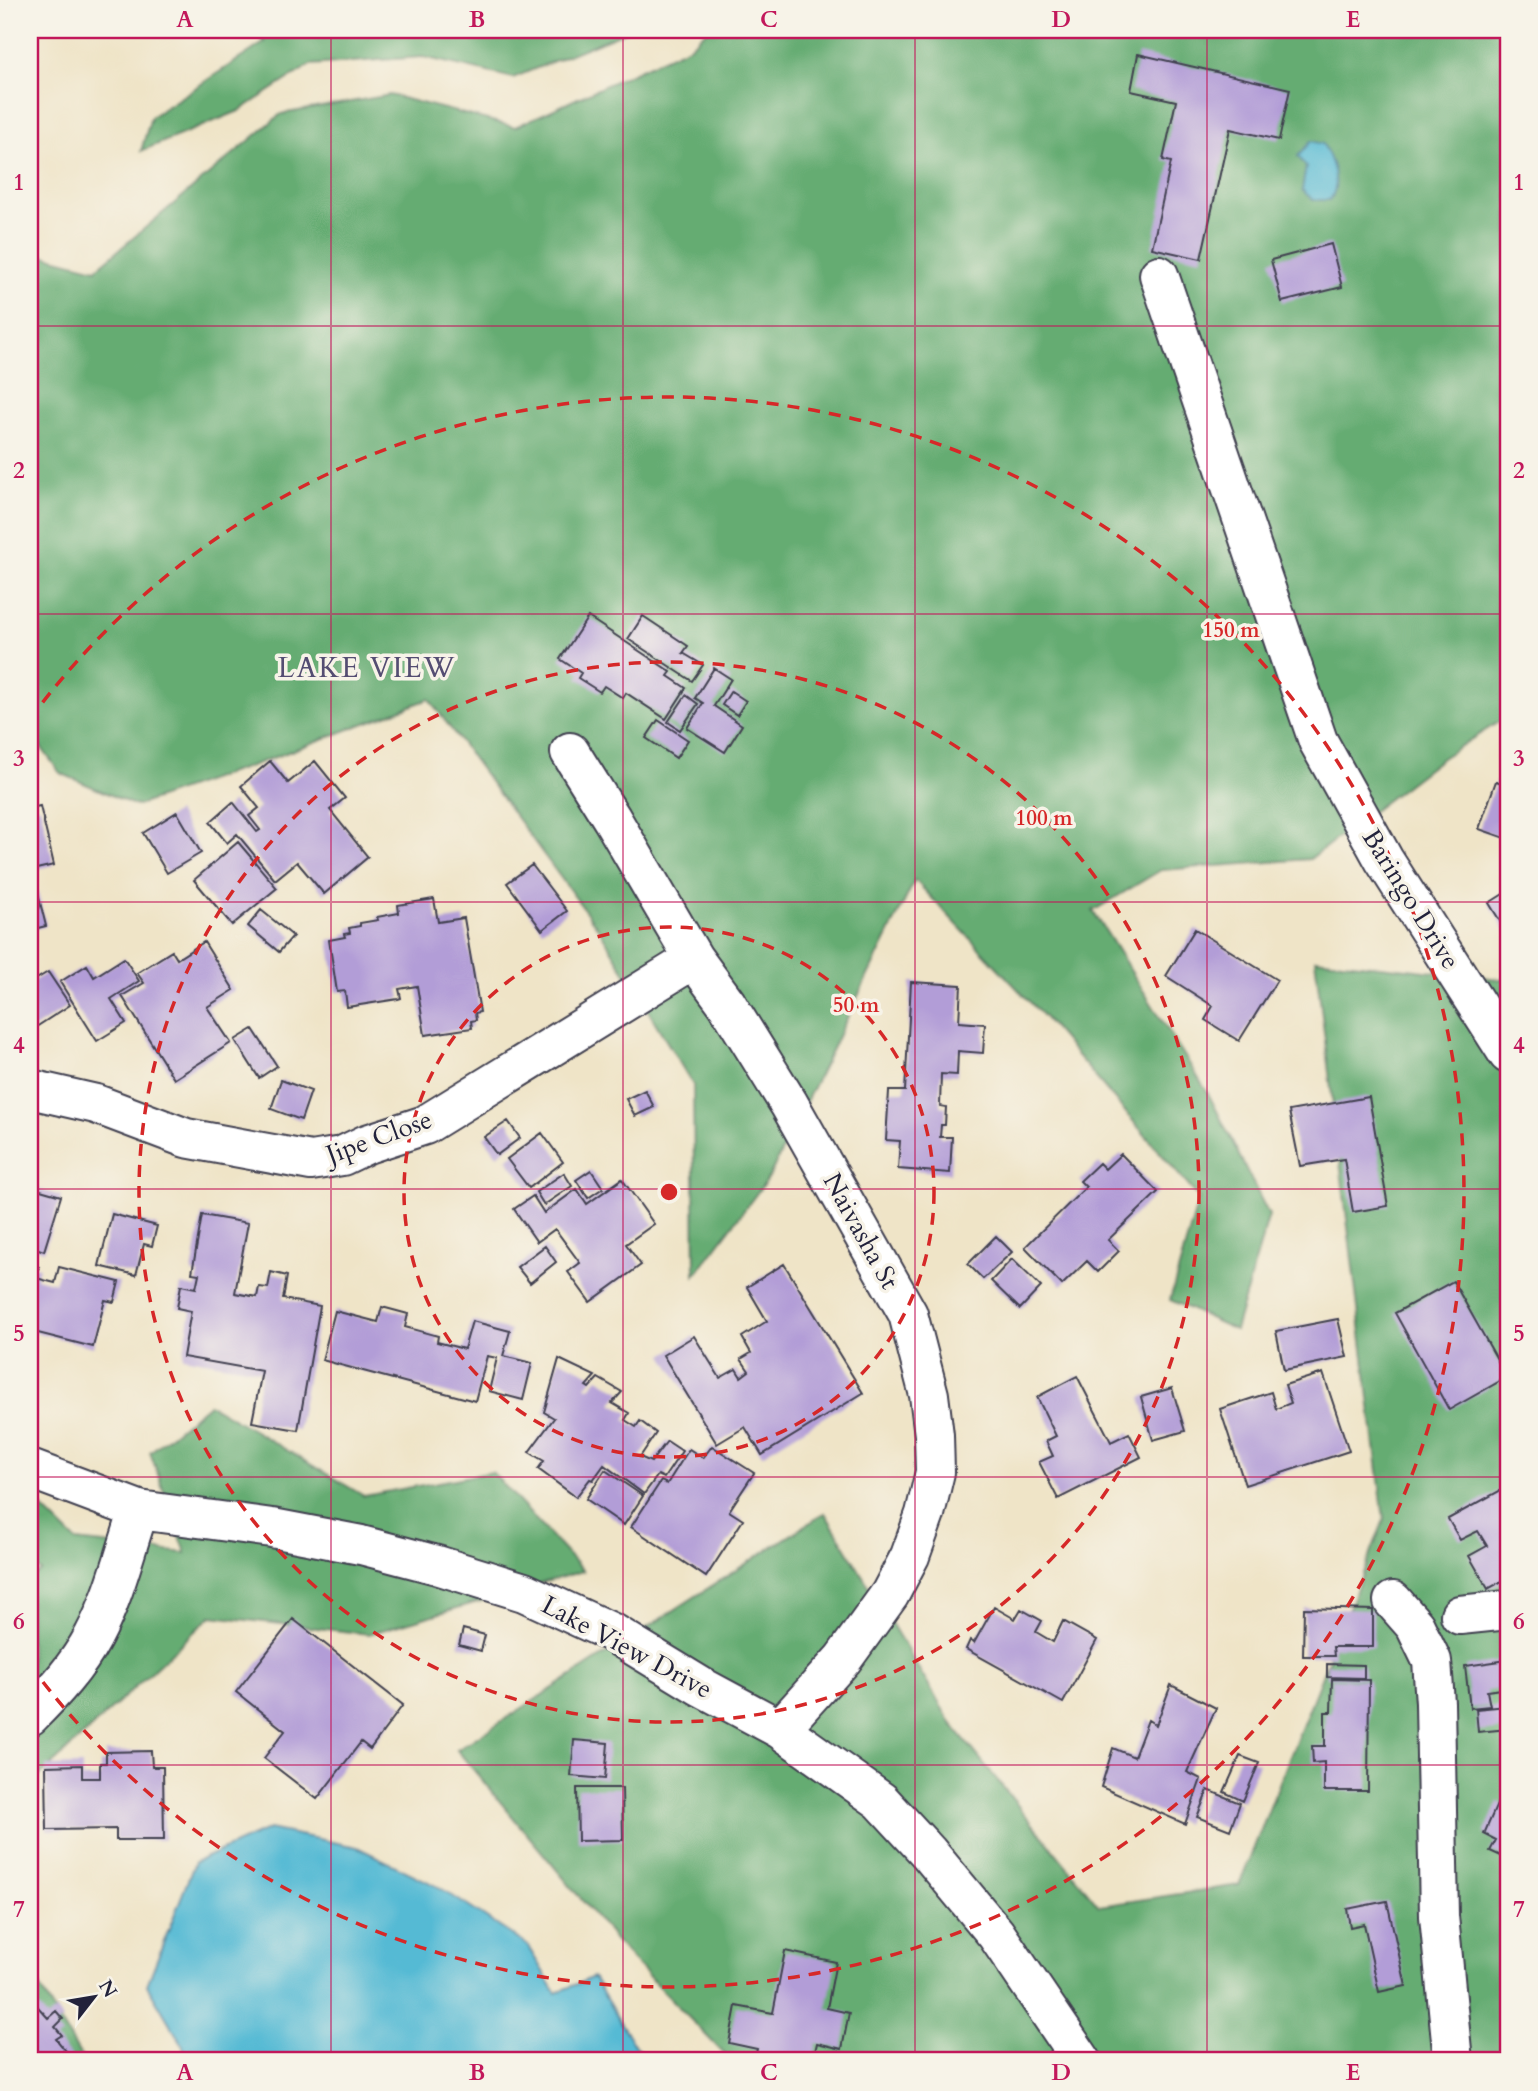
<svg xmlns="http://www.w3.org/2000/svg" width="1538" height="2091" viewBox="0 0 1538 2091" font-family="Cardo,serif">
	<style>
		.forest { fill: #65ac72; stroke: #446756; stroke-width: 2 }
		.water { fill: #55bad4; stroke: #3c6e88; stroke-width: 2 }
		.building { fill: #b29dd7 }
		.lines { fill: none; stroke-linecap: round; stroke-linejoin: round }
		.minor-casing { stroke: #413f50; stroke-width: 42 }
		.minor { stroke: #fff; stroke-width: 38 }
		.grid { fill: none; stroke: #c2185b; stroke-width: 2; stroke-opacity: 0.55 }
		.ring { fill: none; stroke: #d62828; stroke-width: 3.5; stroke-dasharray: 12 9 }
		.labels { text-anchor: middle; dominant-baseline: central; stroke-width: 7; stroke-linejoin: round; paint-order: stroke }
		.street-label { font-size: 26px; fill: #22223b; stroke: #f7f3e8 }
		.neighbourhood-label { font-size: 28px; letter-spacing: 2px; fill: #544d72; stroke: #f7f3e8 }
		.centre { fill: #d62828; stroke: #f7f3e8; stroke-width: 3.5 }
		.ring-label { font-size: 21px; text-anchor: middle; font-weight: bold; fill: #d62828; stroke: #f7f3e8; stroke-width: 7; stroke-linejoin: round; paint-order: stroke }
		.neatline { fill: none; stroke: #c2185b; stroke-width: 2.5 }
		.grid-label { font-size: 23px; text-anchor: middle; font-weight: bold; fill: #c2185b }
	</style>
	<rect width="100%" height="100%" fill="#f7f3e8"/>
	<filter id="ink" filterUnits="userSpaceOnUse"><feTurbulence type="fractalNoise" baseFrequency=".0143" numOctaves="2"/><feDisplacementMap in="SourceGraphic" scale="14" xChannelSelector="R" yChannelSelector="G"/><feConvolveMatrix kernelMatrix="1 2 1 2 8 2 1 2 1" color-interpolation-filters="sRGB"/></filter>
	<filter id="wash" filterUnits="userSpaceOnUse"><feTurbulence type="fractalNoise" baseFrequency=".00686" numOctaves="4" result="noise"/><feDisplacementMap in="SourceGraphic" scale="28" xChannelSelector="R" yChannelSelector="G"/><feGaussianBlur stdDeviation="1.57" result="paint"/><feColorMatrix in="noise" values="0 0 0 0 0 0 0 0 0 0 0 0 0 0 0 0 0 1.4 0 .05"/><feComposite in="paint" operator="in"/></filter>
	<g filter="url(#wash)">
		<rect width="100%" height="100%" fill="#efe4c7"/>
		<path class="forest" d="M250 30H629L513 78 423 57 310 65 239 111 141 151 151 117 265 42Z
			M707 30H1508V716L1442 758 1310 859 1161 870 1093 911 1209 1095 1269 1215 1235 1330 1170 1300 1199 1198 1045 1018 915 880 769 1177 695 1275 693 1085 600 931 429 699 259 763 136 806 60 773 30 732V252L96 269 281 114 390 95 515 127 689 47Z
			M1315 959 1508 980V2061H731L626 1953 457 1750 825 1513 951 1723 1099 1906 1239 1885 1384 1520Z
			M209 1404 364 1496 492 1472 583 1571 369 1634 211 1616 30 1785V1579L41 1571 30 1563V1496L76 1541 186 1553 150 1452Z
			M30 1971 84 2061H30Z"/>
		<path class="water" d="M1311 141 1323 144C1332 160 1342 183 1330 200H1313L1302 190 1306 167 1298 156Z
			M269 1829 357 1847 439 1887 527 1945 556 1993 593 1977 632 2042 651 2061H187L183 2046 147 1985 195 1862Z"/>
		<g id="blocks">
			<path class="building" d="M1138 54 1290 89 1279 140 1230 129 1201 259 1152 248 1171 162 1163 160 1176 101 1131 91Z
				M1331 244 1342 287 1282 302 1271 260Z
				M643 616 688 646 683 653 703 665 692 681 628 639Z
				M588 617 671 672 668 676 686 688 666 719 626 693 623 698 604 686 600 692 578 678 581 673 560 659Z
				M714 668 731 679 714 706 742 725 725 752 687 728 703 703 695 698Z
				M731 691 746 701 737 715 722 705Z
				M686 695 698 704 680 730 668 722Z
				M658 720 688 740 676 758 646 738Z
				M270 761 288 783 315 761 345 798 330 810 368 857 324 894 297 862 275 880 237 834 227 843 210 822 233 802 257 832 260 830 249 816 259 808 241 786Z
				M1496 781 1508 785V839L1479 829Z
				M40 806 54 865 32 870 46 926 30 930V808Z
				M177 812 201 853 167 873 143 833Z
				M238 842 277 888 232 925 194 880Z
				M532 865 567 911 542 930 507 883Z
				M1508 891V934L1489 903Z
				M434 899 438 922 464 918 480 1012 475 1013 476 1020 471 1021 472 1028 425 1035 417 986 399 989 401 998 398 999 347 1007 345 991 337 992 329 940 345 937 344 934 350 933 349 928 360 926V923L378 920 377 917 399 913 398 905Z
				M261 910 293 936 279 952 248 926Z
				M1195 929 1277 980 1239 1041 1205 1020 1213 1006 1166 976Z
				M204 942 234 990 207 1007 231 1043 174 1079 122 996 144 983 137 973 172 951 177 959Z
				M124 958 139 981 111 999 126 1023 97 1041 60 982 87 965 94 977Z
				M48 972 70 1005 30 1031V983Z
				M911 982 961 985 959 1022 985 1024 983 1053 958 1051 957 1075 941 1074 940 1106 946 1107 945 1125H941L940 1137H952L950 1173 898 1169 900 1141 886 1140 889 1091H905Z
				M253 1029 277 1066 259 1078 235 1040Z
				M281 1080 311 1091 301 1120 271 1109Z
				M645 1090 654 1107 635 1116 626 1099Z
				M1369 1097 1388 1206 1353 1212 1344 1159 1300 1166 1289 1111Z
				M508 1121 520 1138 497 1155 484 1137Z
				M542 1133 563 1162 529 1188 507 1159Z
				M1121 1154 1158 1192 1108 1240 1119 1251 1098 1272 1087 1261 1062 1285 1025 1247 1086 1187 1080 1181 1099 1163 1105 1169Z
				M591 1170 603 1188 588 1198 576 1180Z
				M564 1173 572 1186 544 1205 536 1192Z
				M622 1179 654 1224 626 1244 641 1265 590 1302 568 1272 580 1263 555 1229 537 1242 514 1209 533 1196 544 1213 577 1189 587 1204Z
				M30 1187 61 1196 44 1251 30 1246Z
				M112 1214 157 1226 152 1246 144 1244 136 1275 99 1266Z
				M202 1215 248 1223 235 1293 257 1297 259 1287 268 1288 271 1272 287 1276 283 1299 320 1306 298 1430 252 1422 262 1371 183 1357 191 1311 177 1308 181 1285 196 1288 199 1274 192 1273Z
				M996 1236 1012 1252 983 1279 968 1264Z
				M545 1246 556 1262 530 1283 517 1267Z
				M1012 1259 1041 1287 1020 1309 991 1281Z
				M784 1264 863 1393 762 1455 745 1427 717 1444 663 1355 694 1336 720 1378 736 1369 741 1377 749 1371 741 1359 751 1353 742 1337 767 1321 747 1287Z
				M30 1265 39 1267 36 1278 55 1283 59 1267 119 1282 114 1302 105 1300 93 1347 30 1331Z
				M1453 1281 1507 1377 1449 1410 1395 1313Z
				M382 1307 408 1314 405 1327 438 1336 437 1342 464 1349 472 1321 510 1331 503 1356 532 1363 523 1400 489 1391 497 1358 487 1356 475 1401 322 1360 335 1311 378 1322Z
				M1338 1319 1347 1357 1284 1370 1276 1331Z
				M559 1359 595 1376 586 1386 589 1388 598 1378 622 1392 612 1403 629 1413 625 1420 636 1427 640 1421 656 1433 640 1457 651 1462 667 1441 682 1451 664 1478 658 1475 644 1494 604 1465 593 1480 590 1479 576 1497 538 1469 544 1461 529 1452 554 1418 544 1412Z
				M1323 1373 1349 1451 1245 1485 1220 1409 1271 1392 1276 1409 1291 1403 1285 1385Z
				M1077 1376 1111 1442 1129 1433 1141 1457 1058 1499 1039 1462 1053 1456 1046 1441 1056 1436 1037 1397Z
				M1172 1388 1185 1431 1153 1440 1141 1397Z
				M712 1446 754 1473 729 1511 743 1520 706 1577 631 1527 661 1481 667 1484 689 1449 703 1458Z
				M605 1470 643 1496 624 1525 586 1499Z
				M1501 1490 1508 1503V1578L1488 1589 1469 1556 1487 1546 1478 1531 1460 1540 1448 1519Z
				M994 1607 1015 1619 1021 1609 1042 1621 1036 1632 1053 1642 1063 1621 1097 1640 1063 1703 966 1649 970 1640 974 1643Z
				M1304 1608 1373 1610V1647H1333L1334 1656H1303Z
				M293 1619 403 1705 370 1749 361 1742 317 1799 264 1758 285 1731 236 1692Z
				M463 1629 485 1635 481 1651 459 1645Z
				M1508 1660V1688L1487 1691 1490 1706 1470 1708 1465 1666Z
				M1327 1664 1364 1665V1678L1327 1677Z
				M1332 1679 1369 1680 1368 1791H1324V1762L1313 1763 1312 1746H1325V1712H1331Z
				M1171 1685 1216 1708 1187 1772 1201 1779 1185 1824 1101 1787 1113 1748 1134 1757 1148 1720 1156 1725Z
				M1507 1706 1508 1729 1478 1732 1476 1709Z
				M574 1740 608 1743 605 1779 571 1776Z
				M151 1751 152 1767H163L164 1840H116V1829L47 1830 46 1766 82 1765V1778H100V1763H106V1752Z
				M1240 1756 1259 1763 1243 1801 1224 1792Z
				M577 1788H622L623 1840 578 1841Z
				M1208 1790 1240 1803 1230 1830 1197 1817Z
				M1498 1802 1508 1807V1844L1503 1857 1490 1851 1496 1840 1484 1834Z
				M1387 1901 1406 1986 1379 1992 1364 1924 1350 1927 1347 1909Z
				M785 1951 836 1962 827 2008 849 2013 842 2049 817 2043 813 2061H754L757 2049 729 2043 736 2006 773 2013Z
				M38 2007 48 2018 56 2011 63 2019 55 2027 62 2035 56 2039 71 2057 66 2061H30V2010L32 2012Z"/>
		</g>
	</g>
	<g filter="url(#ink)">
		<use href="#blocks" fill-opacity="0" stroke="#413f50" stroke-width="2"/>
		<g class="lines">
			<g class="minor-casing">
				<path id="minor" d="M1159 275 1318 741 1384 860 1508 1054
					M570 752 612 819 694 959 727 1004 789 1104 908 1314 929 1395 934 1435 935 1472 925 1514 910 1556 890 1594 843 1659 780 1729
					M30 1089 96 1104 186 1138 311 1161 342 1156 367 1144 425 1125 694 959
					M30 1469 139 1510 272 1528 361 1545 437 1565 524 1592 613 1633 700 1686 780 1729 881 1801 928 1852 996 1934 1082 2061
					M1393 1601 1415 1626 1432 1661 1435 1703 1439 1916 1453 2061
					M1460 1615 1508 1610
					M30 1716C54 1692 77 1667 93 1637 114 1598 125 1552 139 1510"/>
			</g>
			<use href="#minor" class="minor"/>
		</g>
	</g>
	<path class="grid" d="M331 30V2061M623 30V2061M915 30V2061M1207 30V2061M30 326H1508M30 614H1508M30 902H1508M30 1189H1508M30 1477H1508M30 1765H1508"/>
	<g class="ring">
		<circle cx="669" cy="1192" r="265"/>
		<circle cx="669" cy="1192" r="530"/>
		<path d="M30 719A795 795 0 1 1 30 1665"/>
	</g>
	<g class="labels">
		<g class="street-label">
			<text transform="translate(1411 899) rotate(58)">Baringo Drive</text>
			<text transform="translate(379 1137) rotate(-20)">Jipe Close</text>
			<text transform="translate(861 1231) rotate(61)">Naivasha St</text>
			<text transform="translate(627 1647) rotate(28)">Lake View Drive</text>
		</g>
		<g class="neighbourhood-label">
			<text x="367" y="668">LAKE VIEW</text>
		</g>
	</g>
	<circle cx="669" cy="1192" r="10" class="centre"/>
	<g class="ring-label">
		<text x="1231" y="637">150 m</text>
		<text x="1044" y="825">100 m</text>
		<text x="856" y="1012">50 m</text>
	</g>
	<rect width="1538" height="2091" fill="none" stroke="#f7f3e8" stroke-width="77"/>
	<g transform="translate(94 1997) rotate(59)" stroke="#f7f3e8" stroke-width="5" paint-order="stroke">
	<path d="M0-5L12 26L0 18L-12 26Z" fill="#22223b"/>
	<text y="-10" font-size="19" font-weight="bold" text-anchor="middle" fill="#22223b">N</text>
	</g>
	<rect x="38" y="38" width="1462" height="2014" class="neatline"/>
	<g class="grid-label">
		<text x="185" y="27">A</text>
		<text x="477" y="27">B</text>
		<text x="769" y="27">C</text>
		<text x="1061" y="27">D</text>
		<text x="1353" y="27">E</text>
		<text x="19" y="190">1</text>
		<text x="1519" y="190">1</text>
		<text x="19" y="478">2</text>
		<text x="1519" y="478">2</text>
		<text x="19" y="766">3</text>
		<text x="1519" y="766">3</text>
		<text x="19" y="1053">4</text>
		<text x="1519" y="1053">4</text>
		<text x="19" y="1341">5</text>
		<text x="1519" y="1341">5</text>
		<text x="19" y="1629">6</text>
		<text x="1519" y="1629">6</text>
		<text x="19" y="1917">7</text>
		<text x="1519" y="1917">7</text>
		<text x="185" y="2080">A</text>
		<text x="477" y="2080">B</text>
		<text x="769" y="2080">C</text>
		<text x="1061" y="2080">D</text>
		<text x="1353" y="2080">E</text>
	</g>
</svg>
